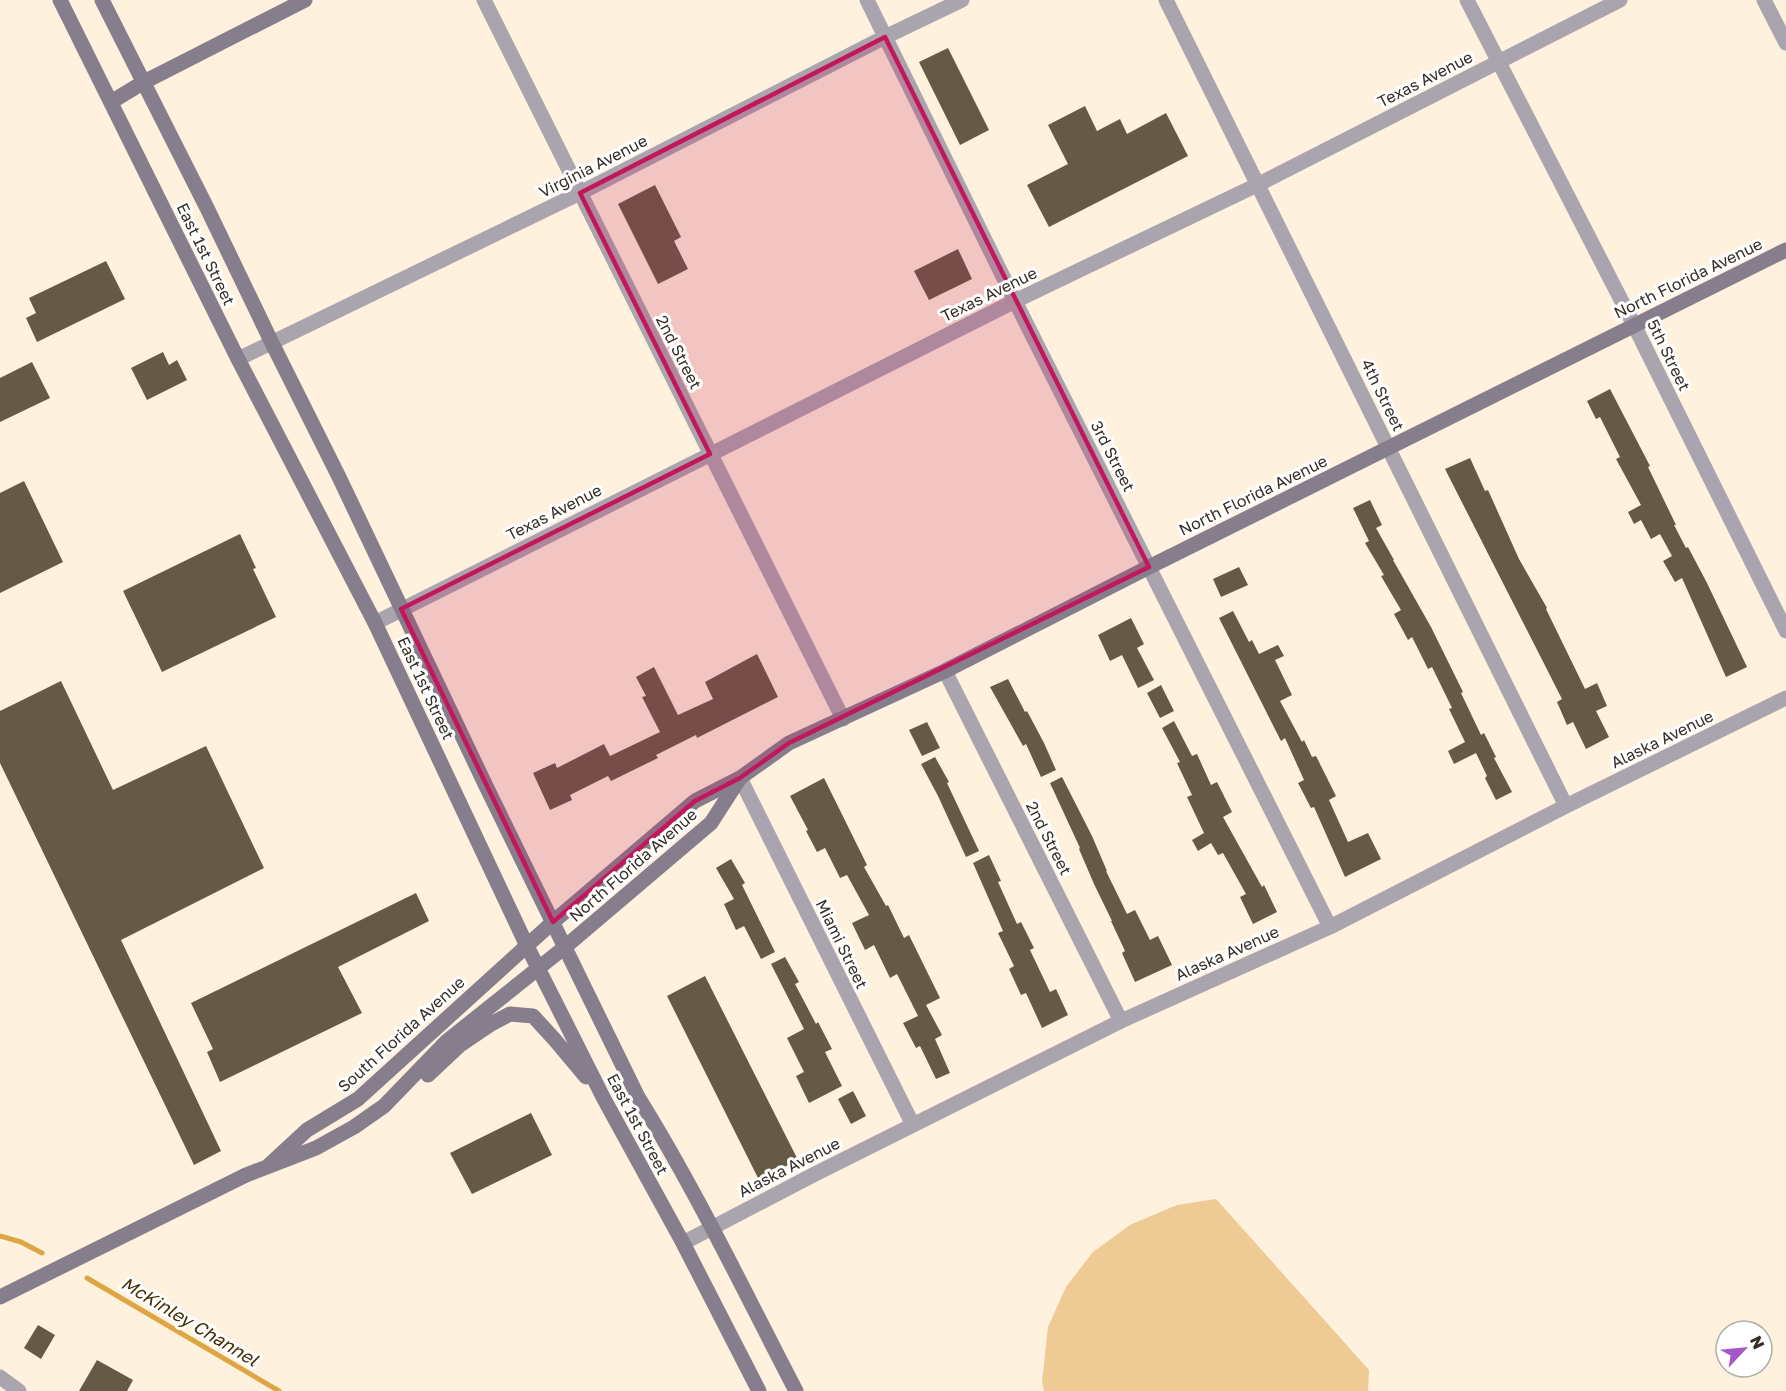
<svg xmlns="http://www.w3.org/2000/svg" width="1786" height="1391" viewBox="0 0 1786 1391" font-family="'Golos Text',sans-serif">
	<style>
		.green { fill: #eeca94 }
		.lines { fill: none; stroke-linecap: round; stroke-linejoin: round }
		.stream { stroke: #dea545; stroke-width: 5 }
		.building { fill: #665945 }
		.street { stroke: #aaa4ae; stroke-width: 15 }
		.secondary { stroke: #877e8d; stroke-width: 15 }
		.marked { fill: #c2185b; fill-opacity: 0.2; stroke: #c2185b; stroke-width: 4.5; stroke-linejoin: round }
		.labels { text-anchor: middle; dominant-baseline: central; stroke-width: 6; stroke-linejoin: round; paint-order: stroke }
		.street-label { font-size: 16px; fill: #342f26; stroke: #fff }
		.water-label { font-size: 18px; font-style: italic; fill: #473005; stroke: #fff }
	</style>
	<rect width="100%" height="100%" fill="#fef1de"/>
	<path class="green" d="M1216 1199 1369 1370 1368 1391H1044L1042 1382 1048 1327 1066 1287 1093 1252 1130 1225 1177 1205Z"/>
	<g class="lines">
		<path class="stream" d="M0 1236 21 1242 42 1253
			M87 1278 279 1391"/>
	</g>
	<path class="building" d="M948 48 989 130 960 145 919 62Z
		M1085 106 1097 131 1120 119 1127 134 1166 113 1188 156 1049 227 1027 185 1068 164 1048 125Z
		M655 185 681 237 674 241 688 269 658 284 618 204Z
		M958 249 972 279 929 300 914 271Z
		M106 261 125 299 37 342 26 318 36 313 29 298Z
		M163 352 169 365 177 360 187 380 147 400 131 368Z
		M32 362 50 398 0 422V378Z
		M1610 389 1650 466 1648 467 1676 525H1674L1686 548 1688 547 1707 583 1747 667 1726 677 1682 578 1675 582 1663 561 1672 556 1660 534 1651 539 1641 520 1634 524 1628 512 1641 505 1616 459 1620 457 1600 417 1596 419 1587 401Z
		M1470 458 1485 491 1488 490 1519 559 1547 608 1546 609 1585 689 1597 683 1607 706 1596 711 1609 737 1586 749 1573 722 1567 725 1557 702 1562 699 1445 469Z
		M24 481 63 562 0 593V493Z
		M1370 500 1382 525 1376 528 1394 560H1393L1431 627 1463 692 1461 693 1481 735 1484 733 1496 757 1494 758 1512 792 1496 800 1485 778 1487 776 1476 753 1454 764 1448 751 1465 742 1449 709 1452 708 1432 667 1428 669 1412 637 1408 640 1394 614 1401 610 1381 576 1384 575 1365 543 1369 541 1353 508Z
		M240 534 256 568 253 569 276 617 162 672 123 591Z
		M1239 567 1248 585 1221 597 1213 579Z
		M1233 611 1249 642 1252 640 1259 654 1278 645 1284 656 1275 660 1292 695 1280 701 1302 742 1304 740 1312 757 1316 756 1336 796 1329 800 1348 842 1368 833 1381 859 1345 877 1314 807 1311 808 1298 783 1304 780 1285 738 1281 741 1219 618Z
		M1131 618 1144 644 1137 648 1154 680 1138 688 1122 655 1110 661 1098 635Z
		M757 654 778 697 697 738 696 735 656 755 658 758 611 781 608 776 570 795 572 800 550 810 533 773 555 763 557 768 604 744 610 756 660 732 642 697 646 696 636 677 654 667 678 715 713 699 705 682Z
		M1008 679 1025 712 1027 711 1044 743 1056 770 1041 777 1026 744 1023 746 990 687Z
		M61 681 113 790 206 746 264 868 121 940 221 1151 194 1165 0 763V711Z
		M1161 685 1174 711 1160 718 1147 693Z
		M1174 721 1192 756 1197 754 1211 785 1217 782 1232 812 1223 817 1262 887 1264 885 1277 912 1253 924 1240 897 1246 894 1223 853 1218 855 1211 843 1198 851 1192 840 1204 833 1187 797 1192 795 1177 763 1180 762 1162 728Z
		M927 722 940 748 922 756 909 730Z
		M935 757 949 782 947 783 979 851 966 857 938 796 921 764Z
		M1062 777 1092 836 1107 871H1106L1127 914 1135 910 1150 940 1158 936 1172 965 1135 982 1122 953 1125 951 1111 921H1112L1094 884 1079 849 1080 848 1050 783Z
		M824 778 867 865 864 867 886 906 888 905 904 938 909 935 940 998 926 1005 942 1035 935 1039 950 1073 936 1079 920 1046 916 1048 903 1023 918 1016 897 974 890 978 874 945 865 950 852 923 869 915 847 875 840 878 825 848 817 852 806 831 808 830 790 796Z
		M989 855 1001 881 998 882 1017 924 1021 922 1034 948 1030 950 1050 992 1056 989 1068 1015 1042 1028 1026 993 1021 995 1009 969 1014 966 998 933 1003 931 973 863Z
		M731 859 745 883 742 885 775 952 761 959 744 926 736 930 724 904 734 899 716 868Z
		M416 893 429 921 338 967 362 1013 220 1082 207 1052 213 1049 191 1003Z
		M785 957 799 982 795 984 816 1024 818 1022 832 1049 825 1052 842 1086 809 1103 796 1076 804 1072 787 1038 804 1029 771 964Z
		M705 976 798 1160 759 1180 667 996Z
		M853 1091 866 1116 851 1124 838 1099Z
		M531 1113 552 1155 472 1194 450 1153Z
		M38 1325 55 1335 41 1359 24 1348Z
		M97 1360 133 1380 127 1391H79Z"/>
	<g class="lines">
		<path class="street" d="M484 0 843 719
			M867 0 1015 301 1330 927
			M1166 0 1566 806
			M1467 0 1634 325 1786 631
			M1764 0 1786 43
			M238 359 580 193 885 37 962 0
			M375 623 1015 301 1259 184 1620 0
			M945 671 1121 1021
			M740 778 913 1125
			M683 1243 813 1175 1121 1021 1330 927 1566 806 1786 698
			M0 1377 19 1391"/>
		<path class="secondary" d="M60 0 238 359 375 623 527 946 604 1099 683 1243 759 1391
			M102 0 207 208 272 343 339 477 485 784 638 1097C697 1192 745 1293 796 1391
			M111 102 144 82 305 0
			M428 1075 460 1045 491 1024 510 1014 533 1016 555 1040 586 1077
			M268 1166 307 1130 358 1099 553 922 695 801 740 778 789 743 945 671 1149 567 1786 250
			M0 1297 246 1175 316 1148 354 1127 384 1106 447 1041 565 947 711 823 738 781"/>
	</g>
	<path class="marked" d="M885 37 1149 567 789 743 740 778 695 801 553 922 401 609 710 454 580 193Z"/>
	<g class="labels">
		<g class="street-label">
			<text transform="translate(1425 79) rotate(-27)">Texas Avenue</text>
			<text transform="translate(593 166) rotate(-27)">Virginia Avenue</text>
			<text transform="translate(206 254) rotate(64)">East 1st Street</text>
			<text transform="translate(1688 278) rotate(-26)">North Florida Avenue</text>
			<text transform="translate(989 294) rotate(-26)">Texas Avenue</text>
			<text transform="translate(679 352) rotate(63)">2nd Street</text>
			<text transform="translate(1669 355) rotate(64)">5th Street</text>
			<text transform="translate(1383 395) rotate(64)">4th Street</text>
			<text transform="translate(1113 456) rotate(63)">3rd Street</text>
			<text transform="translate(1253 495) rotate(-26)">North Florida Avenue</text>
			<text transform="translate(554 512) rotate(-27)">Texas Avenue</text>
			<text transform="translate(426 688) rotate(65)">East 1st Street</text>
			<text transform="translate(1662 739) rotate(-26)">Alaska Avenue</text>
			<text transform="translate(1049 838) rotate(63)">2nd Street</text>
			<text transform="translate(633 865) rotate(-41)">North Florida Avenue</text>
			<text transform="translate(842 944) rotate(64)">Miami Street</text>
			<text transform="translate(1227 953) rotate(-24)">Alaska Avenue</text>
			<text transform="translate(401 1034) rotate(-42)">South Florida Avenue</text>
			<text transform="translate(638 1124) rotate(62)">East 1st Street</text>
			<text transform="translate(789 1167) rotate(-27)">Alaska Avenue</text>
		</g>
		<g class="water-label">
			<text transform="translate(190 1321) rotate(31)">McKinley Channel</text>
		</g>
	</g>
	<g transform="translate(1744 1349) rotate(64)"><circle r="28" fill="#ffffff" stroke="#aeaca8" stroke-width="1.5"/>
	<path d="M0-4.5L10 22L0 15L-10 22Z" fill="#a357c8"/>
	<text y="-9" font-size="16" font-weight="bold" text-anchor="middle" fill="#342f26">N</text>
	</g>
</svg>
